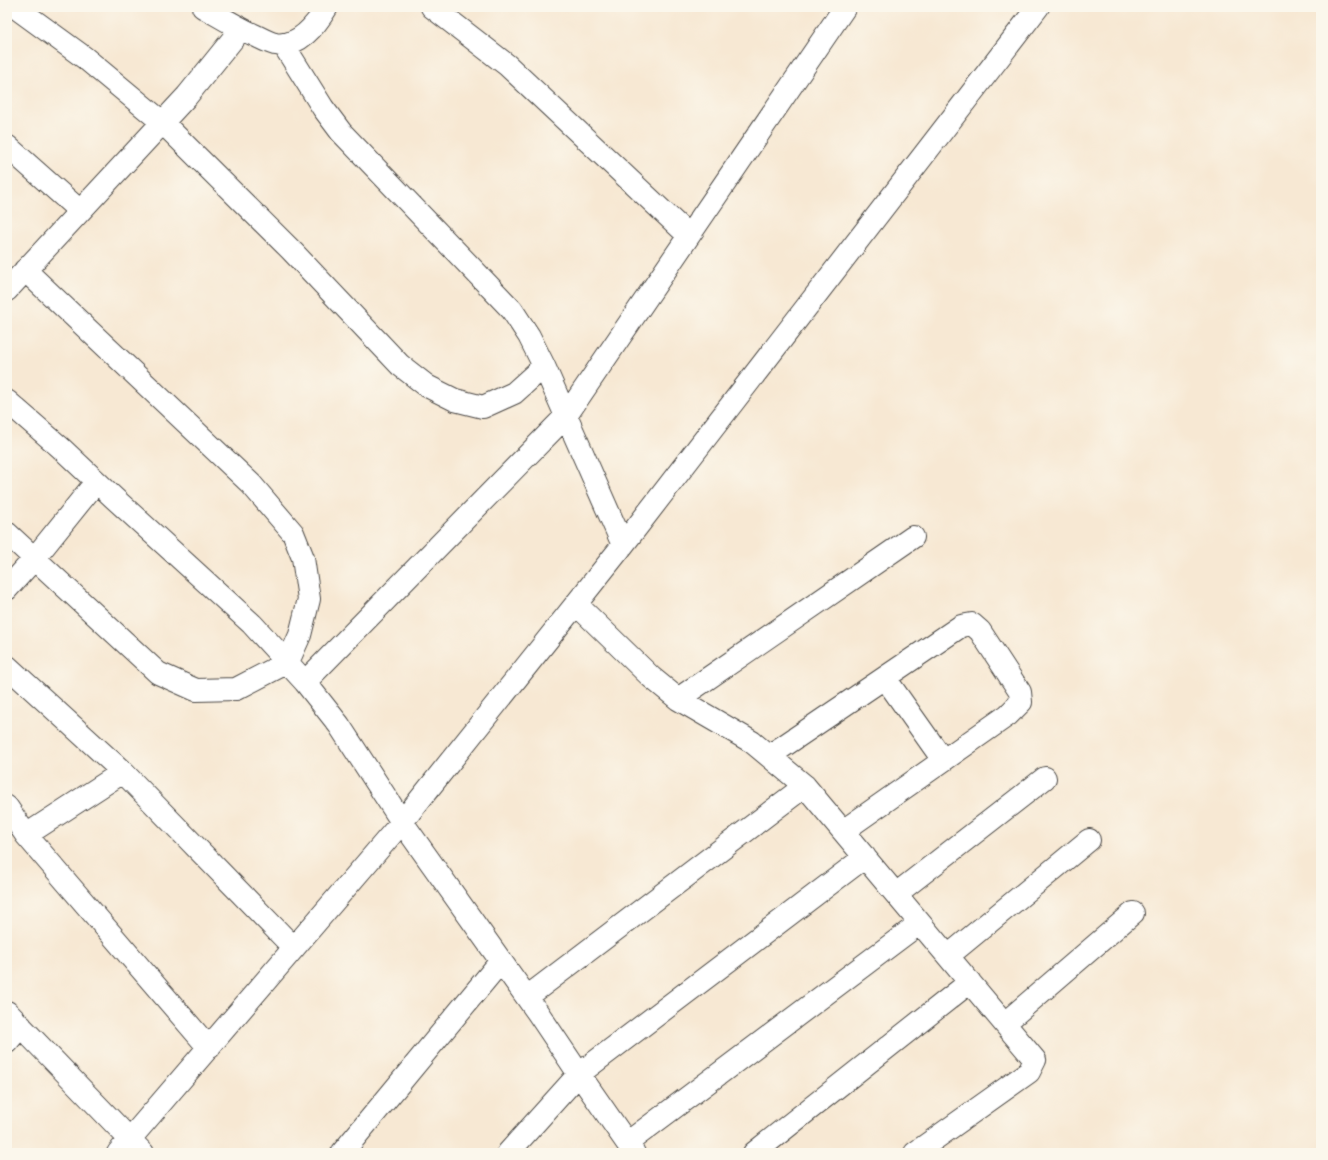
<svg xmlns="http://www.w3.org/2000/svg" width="1328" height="1160" viewBox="0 0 1328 1160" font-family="'Sorts Mill Goudy',serif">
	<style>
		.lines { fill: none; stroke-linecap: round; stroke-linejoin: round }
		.minor-casing { stroke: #4a4744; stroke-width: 24 }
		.minor { stroke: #fff; stroke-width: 22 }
	</style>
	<rect width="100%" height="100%" fill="#fbf7ec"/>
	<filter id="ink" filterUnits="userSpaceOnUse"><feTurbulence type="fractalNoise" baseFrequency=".025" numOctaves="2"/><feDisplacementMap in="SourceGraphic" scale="8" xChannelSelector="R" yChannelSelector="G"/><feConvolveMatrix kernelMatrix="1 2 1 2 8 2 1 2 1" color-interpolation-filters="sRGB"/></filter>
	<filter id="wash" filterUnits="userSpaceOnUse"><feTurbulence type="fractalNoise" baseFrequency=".012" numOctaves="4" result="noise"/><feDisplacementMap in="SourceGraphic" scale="16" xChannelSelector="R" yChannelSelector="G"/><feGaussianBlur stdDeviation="0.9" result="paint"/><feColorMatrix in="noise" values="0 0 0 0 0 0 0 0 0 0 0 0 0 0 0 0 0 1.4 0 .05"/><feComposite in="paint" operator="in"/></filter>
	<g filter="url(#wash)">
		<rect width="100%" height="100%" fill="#f7e8d3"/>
	</g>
	<g filter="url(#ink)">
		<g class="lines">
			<g class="minor-casing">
				<path id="minor" d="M15 7 85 58 162 122 291 250 400 365 427 386 455 400 483 407 514 393 544 366
					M203 7C219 16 235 26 252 34 259 37 267 42 275 44 299 48 316 25 327 7
					M432 7 507 65 689 236
					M283 44 323 108 341 132 512 310 529 336 544 366 623 545
					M7 146 80 211
					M7 290 187 96 241 29
					M7 401 61 448 114 498 252 624 305 682 339 725 402 822 538 1013 579 1074 634 1153
					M7 533 158 673 196 690 236 689 288 662 300 635 309 599 303 558 293 533 251 484 25 270
					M7 589 34 559 96 482
					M576 604 651 677 678 699 752 742 805 786 1035 1060 1029 1072 915 1153
					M7 666 123 772 294 948
					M885 678 943 760
					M305 682 566 416 845 7
					M678 699 913 537
					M769 756 961 626 972 624 980 631 1020 692 1021 702 1008 715 843 831
					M7 807 26 835 209 1048
					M26 835 123 772
					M896 894 1045 778
					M948 956 1089 840
					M527 997 805 786
					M7 1012 143 1153
					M1005 1023 1133 913
					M7 1042 21 1026
					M627 1143 920 923
					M118 1153 402 822 623 545 1038 7
					M342 1153 501 961
					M508 1153 579 1074 865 857
					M754 1153 970 982"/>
			</g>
			<use href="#minor" class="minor"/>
		</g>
	</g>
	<rect width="1328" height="1160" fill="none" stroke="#fbf7ec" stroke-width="24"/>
</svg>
